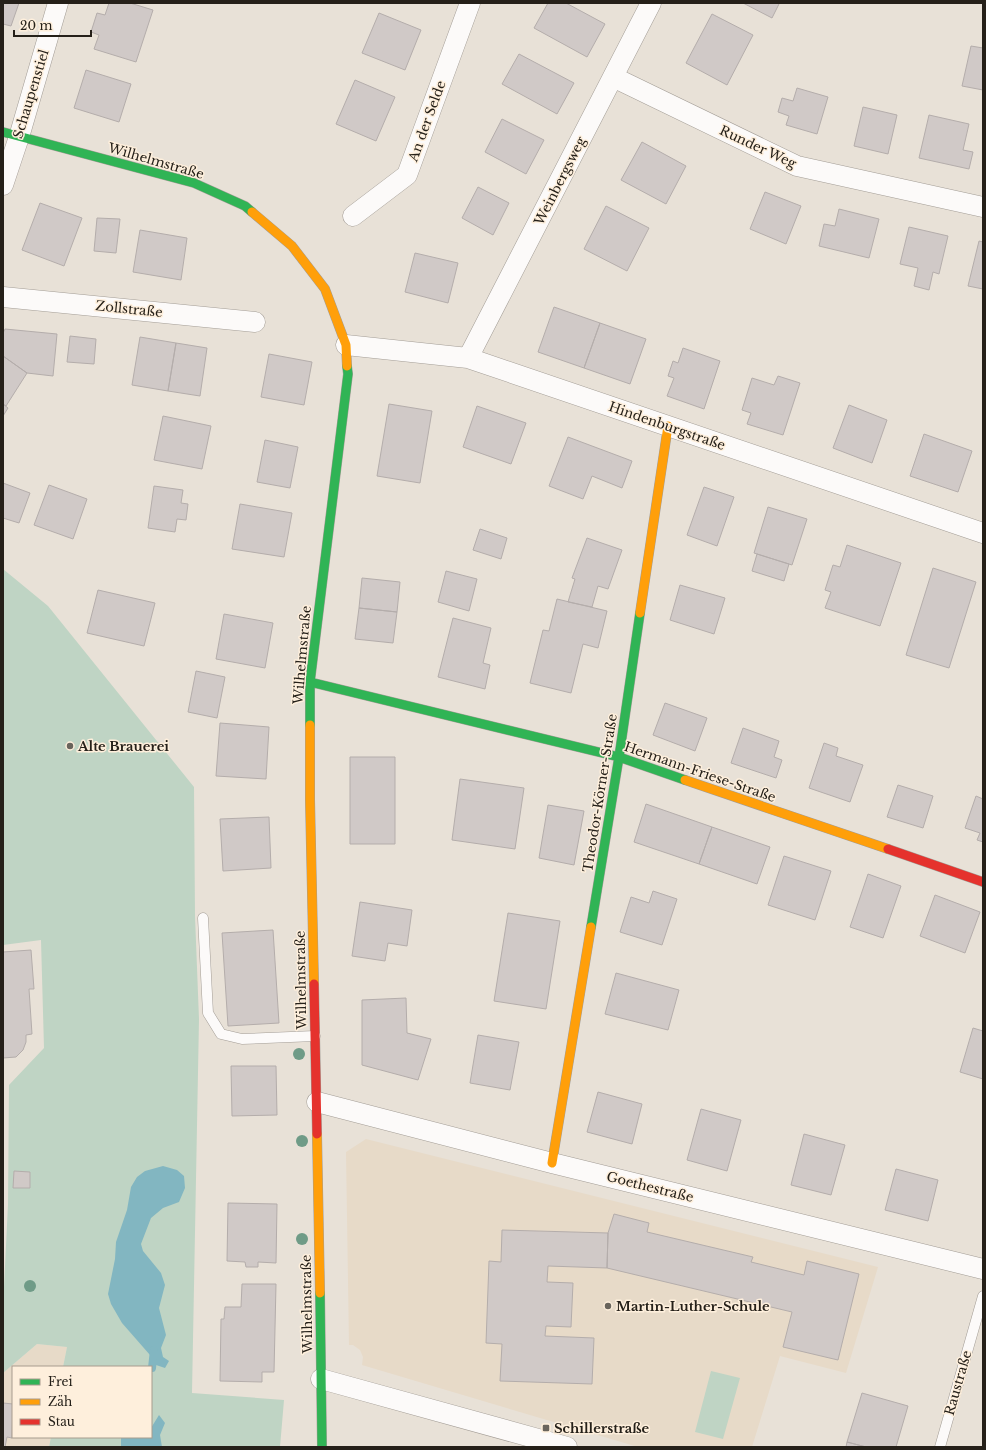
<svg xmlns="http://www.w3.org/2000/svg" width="986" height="1450" viewBox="0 0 986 1450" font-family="'Libre Baskerville',serif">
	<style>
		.built { fill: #e7dac8 }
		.green { fill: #bfd4c4 }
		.water { fill: #82b6c1 }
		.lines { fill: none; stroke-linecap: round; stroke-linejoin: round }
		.stream { stroke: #82b6c1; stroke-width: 8 }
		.building { fill: #d0c9c7; stroke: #b4adab }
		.lane-casing { stroke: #a39d96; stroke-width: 11 }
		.street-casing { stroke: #a39d96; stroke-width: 21 }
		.fast-casing { stroke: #a39d96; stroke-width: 10 }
		.slow-casing { stroke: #a39d96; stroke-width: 10 }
		.jam-casing { stroke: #a39d96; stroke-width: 10 }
		.lane { stroke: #fcfaf9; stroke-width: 10 }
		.street { stroke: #fcfaf9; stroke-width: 20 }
		.fast { stroke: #30b455; stroke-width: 9 }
		.slow { stroke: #ff9f0a; stroke-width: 9 }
		.jam { stroke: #e5322d; stroke-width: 9 }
		.tree { fill: #6f9b87 }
		.poi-dot { fill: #69645c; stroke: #feefdc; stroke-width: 1.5 }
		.labels { text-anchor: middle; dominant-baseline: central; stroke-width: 3; stroke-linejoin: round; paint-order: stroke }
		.street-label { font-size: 13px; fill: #252019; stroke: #feefdc }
		.poi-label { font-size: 13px; font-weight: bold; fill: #252019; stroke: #feefdc; text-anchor: start }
	</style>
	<rect width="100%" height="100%" fill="#e8e1d7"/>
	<path class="built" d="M366 1139 878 1267 846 1373 780 1356 752 1447H638L362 1365 363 1357 360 1350 353 1345H349L346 1152Z
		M37 1344 67 1347 63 1367H13V1437H51L49 1447H3V1373Z"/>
	<path class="green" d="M3 569 48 606 194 787 195 916 199 1019 192 1393 284 1400 280 1447H49L51 1437H151V1367H63L67 1347 37 1344 3 1373V1307L8 1205 9 1085 44 1048 41 940 3 945Z
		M711 1371 740 1378 723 1439 695 1432Z"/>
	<path class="water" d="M163 1166 177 1170 184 1176 185 1188 179 1202 163 1208 151 1218 141 1244 143 1251 161 1273 165 1285 159 1308 166 1335 161 1348 163 1357 169 1361 165 1368 156 1365 150 1355 122 1323 111 1304 108 1294 115 1259 116 1242 127 1210 131 1187 137 1177 145 1171Z
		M159 1415 165 1423 160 1435 162 1447H121V1437H151V1428Z"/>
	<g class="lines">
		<path class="stream" d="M152 1368 154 1350"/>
	</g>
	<path class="building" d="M3 3H19L11 26 3 24Z
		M109 3H130L153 10 136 62 94 49 99 35 91 32 97 13 105 15Z
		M548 3H566L605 24 587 57 534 28Z
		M743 3H777L779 4 772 18Z
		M379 13 421 30 405 70 362 53Z
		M712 14 753 35 727 85 686 63Z
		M971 46 983 48V90L962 86Z
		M519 54 574 83 557 114 502 84Z
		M86 70 131 84 119 122 74 108Z
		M355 80 395 97 376 141 336 124Z
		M797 88 828 97 817 134 786 125 789 116 778 112 782 98 793 101Z
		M863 107 897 115 888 154 854 146Z
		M929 115 969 124 963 150 973 152 969 169 919 158Z
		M502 119 544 140 526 174 485 152Z
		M642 142 686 166 666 204 621 180Z
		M478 187 509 203 493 235 462 218Z
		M765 192 801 206 786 244 750 229Z
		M40 203 82 218 64 266 22 250Z
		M606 206 649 228 627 271 584 249Z
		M839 209 879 219 869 258 819 246 824 224 835 226Z
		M97 218 120 219 116 253 94 251Z
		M909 227 948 236 939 274 933 272 929 290 914 286 918 268 900 264Z
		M140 230 187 238 181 280 133 272Z
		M979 241 983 242V289L968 286Z
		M415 253 458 263 448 303 405 292Z
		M554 307 600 323 584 368 538 352Z
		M600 323 646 339 630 384 584 368Z
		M5 329 57 334 53 376 27 373 3 356V333Z
		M70 336 96 339 94 364 67 362Z
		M140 337 176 343 168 391 132 385Z
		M176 343 207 348 200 396 168 391Z
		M683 348 720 361 704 409 667 396 674 378 668 376 673 361 678 363Z
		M269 354 312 362 304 405 261 397Z
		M3 356 27 373 6 406 3 404Z
		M778 376 800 383 783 435 747 424 751 413 742 410 752 378 774 385Z
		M3 404 8 408 3 416Z
		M389 404 432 411 420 483 377 476Z
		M849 405 887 420 872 463 833 448Z
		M477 406 526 423 511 464 463 447Z
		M163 416 211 426 202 469 154 460Z
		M924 434 972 451 958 492 910 476Z
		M568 437 632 461 622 488 592 476 583 499 549 486Z
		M265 440 298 447 290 488 257 482Z
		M3 483 30 493 19 523 3 518Z
		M49 485 87 499 73 539 34 525Z
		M154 486 183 490 181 503 188 504 186 520 177 519 175 532 148 528Z
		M704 487 734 497 717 546 687 535Z
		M240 504 292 513 284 557 232 549Z
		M768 507 807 519 792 565 754 553Z
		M480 529 507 538 501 559 473 550Z
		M587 538 622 550 608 589 598 586 592 607 568 602 575 579 572 578Z
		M847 545 901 563 880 626 825 608 831 592 825 590 833 565 840 567Z
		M757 554 789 564 784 581 752 571Z
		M933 568 976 582 949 668 906 655Z
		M446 571 477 579 469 611 438 602Z
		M362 578 400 582 397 612 359 608Z
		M680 585 725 598 714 634 670 620Z
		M98 590 155 603 144 646 87 633Z
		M557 599 607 611 598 648 583 644 571 693 530 683 543 630 549 631Z
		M359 608 397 612 393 643 355 639Z
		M224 614 273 623 265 668 216 659Z
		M453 618 491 628 483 663 490 665 485 689 438 677Z
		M196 671 225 677 217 718 188 712Z
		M665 703 707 718 695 751 653 735Z
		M220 723 269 727 266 779 216 776Z
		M743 728 779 741 774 757 782 760 776 778 731 763Z
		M824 743 838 748 836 756 863 765 850 802 809 788Z
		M350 757H395V844H350Z
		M460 779 524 788 515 849 452 840Z
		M898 785 933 796 923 828 887 817Z
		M976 796 983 799V842L977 840 980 833 965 828Z
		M646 804 712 827 699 864 634 842Z
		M548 805 584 811 574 865 539 858Z
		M269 817 271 868 223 871 220 819Z
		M712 827 770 847 757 884 699 864Z
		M784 856 831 871 815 920 768 905Z
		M868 874 901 886 883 938 850 927Z
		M653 891 677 899 662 945 620 932 631 897 649 903Z
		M935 895 980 912 965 953 920 936Z
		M360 902 412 910 407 946 388 943 385 961 352 956Z
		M508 913 560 921 546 1009 494 1001Z
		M273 930 279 1023 228 1026 222 933Z
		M31 950 34 989H29L32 1034 26 1035V1042L23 1050 16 1057 3 1058V952Z
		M616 973 679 990 668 1030 605 1014Z
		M406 998 407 1033 431 1039 418 1080 362 1065V1000Z
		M973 1028 983 1031V1079L960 1072Z
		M478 1035 519 1042 510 1090 470 1083Z
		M231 1066H276L277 1115 232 1116Z
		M598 1092 642 1104 632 1144 587 1132Z
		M701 1109 741 1120 727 1171 687 1160Z
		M804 1134 845 1145 831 1195 791 1185Z
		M896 1169 938 1180 928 1221 885 1210Z
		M14 1171 30 1172V1188H13Z
		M228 1203 277 1204 276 1263 258 1262V1267H246L245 1262 227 1261Z
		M614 1214 649 1223 647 1232 753 1257 751 1262 804 1275 807 1261 859 1274 838 1360 783 1347 792 1312 607 1268 608 1233Z
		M502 1230 608 1233 607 1268 548 1266 547 1282 573 1283 571 1327 546 1326 545 1336 594 1338 592 1384 500 1381 502 1344 486 1343 489 1261 501 1262Z
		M242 1284H276L274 1372H262V1382L220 1381 221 1319H224L225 1307H241Z
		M862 1393 908 1406 896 1447H866L847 1442Z
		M3 1403 13 1404 12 1438 7 1437 5 1447H3Z
		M847 1442 866 1447H846Z"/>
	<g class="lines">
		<g class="lane-casing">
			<path id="lane" d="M203 918 208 1013 221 1034 242 1039 315 1036
				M940 1447 983 1296"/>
		</g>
		<g class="street-casing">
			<path id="street" d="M613 77 797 166 983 207
				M3 185 19 137 58 3
				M353 216 407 175 470 3
				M3 297 255 322
				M346 345 468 358 983 533
				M468 358 651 3
				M317 1102 552 1163 983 1269
				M321 1379 567 1447"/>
		</g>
		<g class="fast-casing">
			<path id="fast" d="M3 132 194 183 245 206 252 212
				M310 682 619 757 685 780
				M310 725V682L348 374 347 366
				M591 927 619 757 640 613
				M320 1293 322 1447"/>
		</g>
		<g class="slow-casing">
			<path id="slow" d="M252 212 292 246 325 289 346 345 347 366
				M640 613 668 426
				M310 725V800L314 984
				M685 780 888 849
				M317 1134 320 1293
				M552 1163 591 927"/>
		</g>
		<g class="jam-casing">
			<path id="jam" d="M888 849 983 882
				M314 984 317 1134"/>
		</g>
		<use href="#lane" class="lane"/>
		<use href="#street" class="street"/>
		<use href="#fast" class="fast"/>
		<use href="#slow" class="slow"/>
		<use href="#jam" class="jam"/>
	</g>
	<g class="tree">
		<circle cx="299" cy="1054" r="6"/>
		<circle cx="302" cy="1141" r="6"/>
		<circle cx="302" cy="1239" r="6"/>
		<circle cx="30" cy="1286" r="6"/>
	</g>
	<g class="poi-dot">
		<circle cx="70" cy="746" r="4"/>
		<circle cx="608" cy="1306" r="4"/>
		<rect x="542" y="1424" width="8" height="8" rx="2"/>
	</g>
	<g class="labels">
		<g class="street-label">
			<text transform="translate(31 94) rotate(-73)">Schaupenstiel</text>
			<text transform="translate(427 121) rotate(-70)">An der Selde</text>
			<text transform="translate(758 147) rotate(25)">Runder Weg</text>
			<text transform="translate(156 161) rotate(16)">Wilhelmstraße</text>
			<text transform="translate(560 181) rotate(-63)">Weinbergsweg</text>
			<text transform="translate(129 309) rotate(6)">Zollstraße</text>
			<text transform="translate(667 426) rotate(19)">Hindenburgstraße</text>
			<text transform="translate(302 655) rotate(-85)">Wilhelmstraße</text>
			<text transform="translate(700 772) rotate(19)">Hermann-Friese-Straße</text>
			<text transform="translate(600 793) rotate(-81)">Theodor-Körner-Straße</text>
			<text transform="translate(301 980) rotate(-91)">Wilhelmstraße</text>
			<text transform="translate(650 1187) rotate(14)">Goethestraße</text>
			<text transform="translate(307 1304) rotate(-91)">Wilhelmstraße</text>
			<text transform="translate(958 1383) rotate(-74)">Raustraße</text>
		</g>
		<g class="poi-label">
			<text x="78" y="746">Alte Brauerei</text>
			<text x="616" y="1306">Martin-Luther-Schule</text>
			<text x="554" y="1428">Schillerstraße</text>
		</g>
	</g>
	<rect width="986" height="1450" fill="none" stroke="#252019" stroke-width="8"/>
	<rect x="12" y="1366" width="140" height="72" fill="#feefdc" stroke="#a79c8e"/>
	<rect x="20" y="1379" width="20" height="6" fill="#30b455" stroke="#a79c8e"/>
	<text x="48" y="1386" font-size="12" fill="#252019">Frei</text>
	<rect x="20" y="1399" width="20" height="6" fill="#ff9f0a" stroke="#a79c8e"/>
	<text x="48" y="1406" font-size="12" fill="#252019">Zäh</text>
	<rect x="20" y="1419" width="20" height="6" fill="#e5322d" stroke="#a79c8e"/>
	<text x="48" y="1426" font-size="12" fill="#252019">Stau</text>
	<path d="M14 30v6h77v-6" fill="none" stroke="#252019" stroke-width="2"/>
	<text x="20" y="30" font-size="12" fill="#252019" stroke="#feefdc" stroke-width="3" paint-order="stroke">20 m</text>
</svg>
